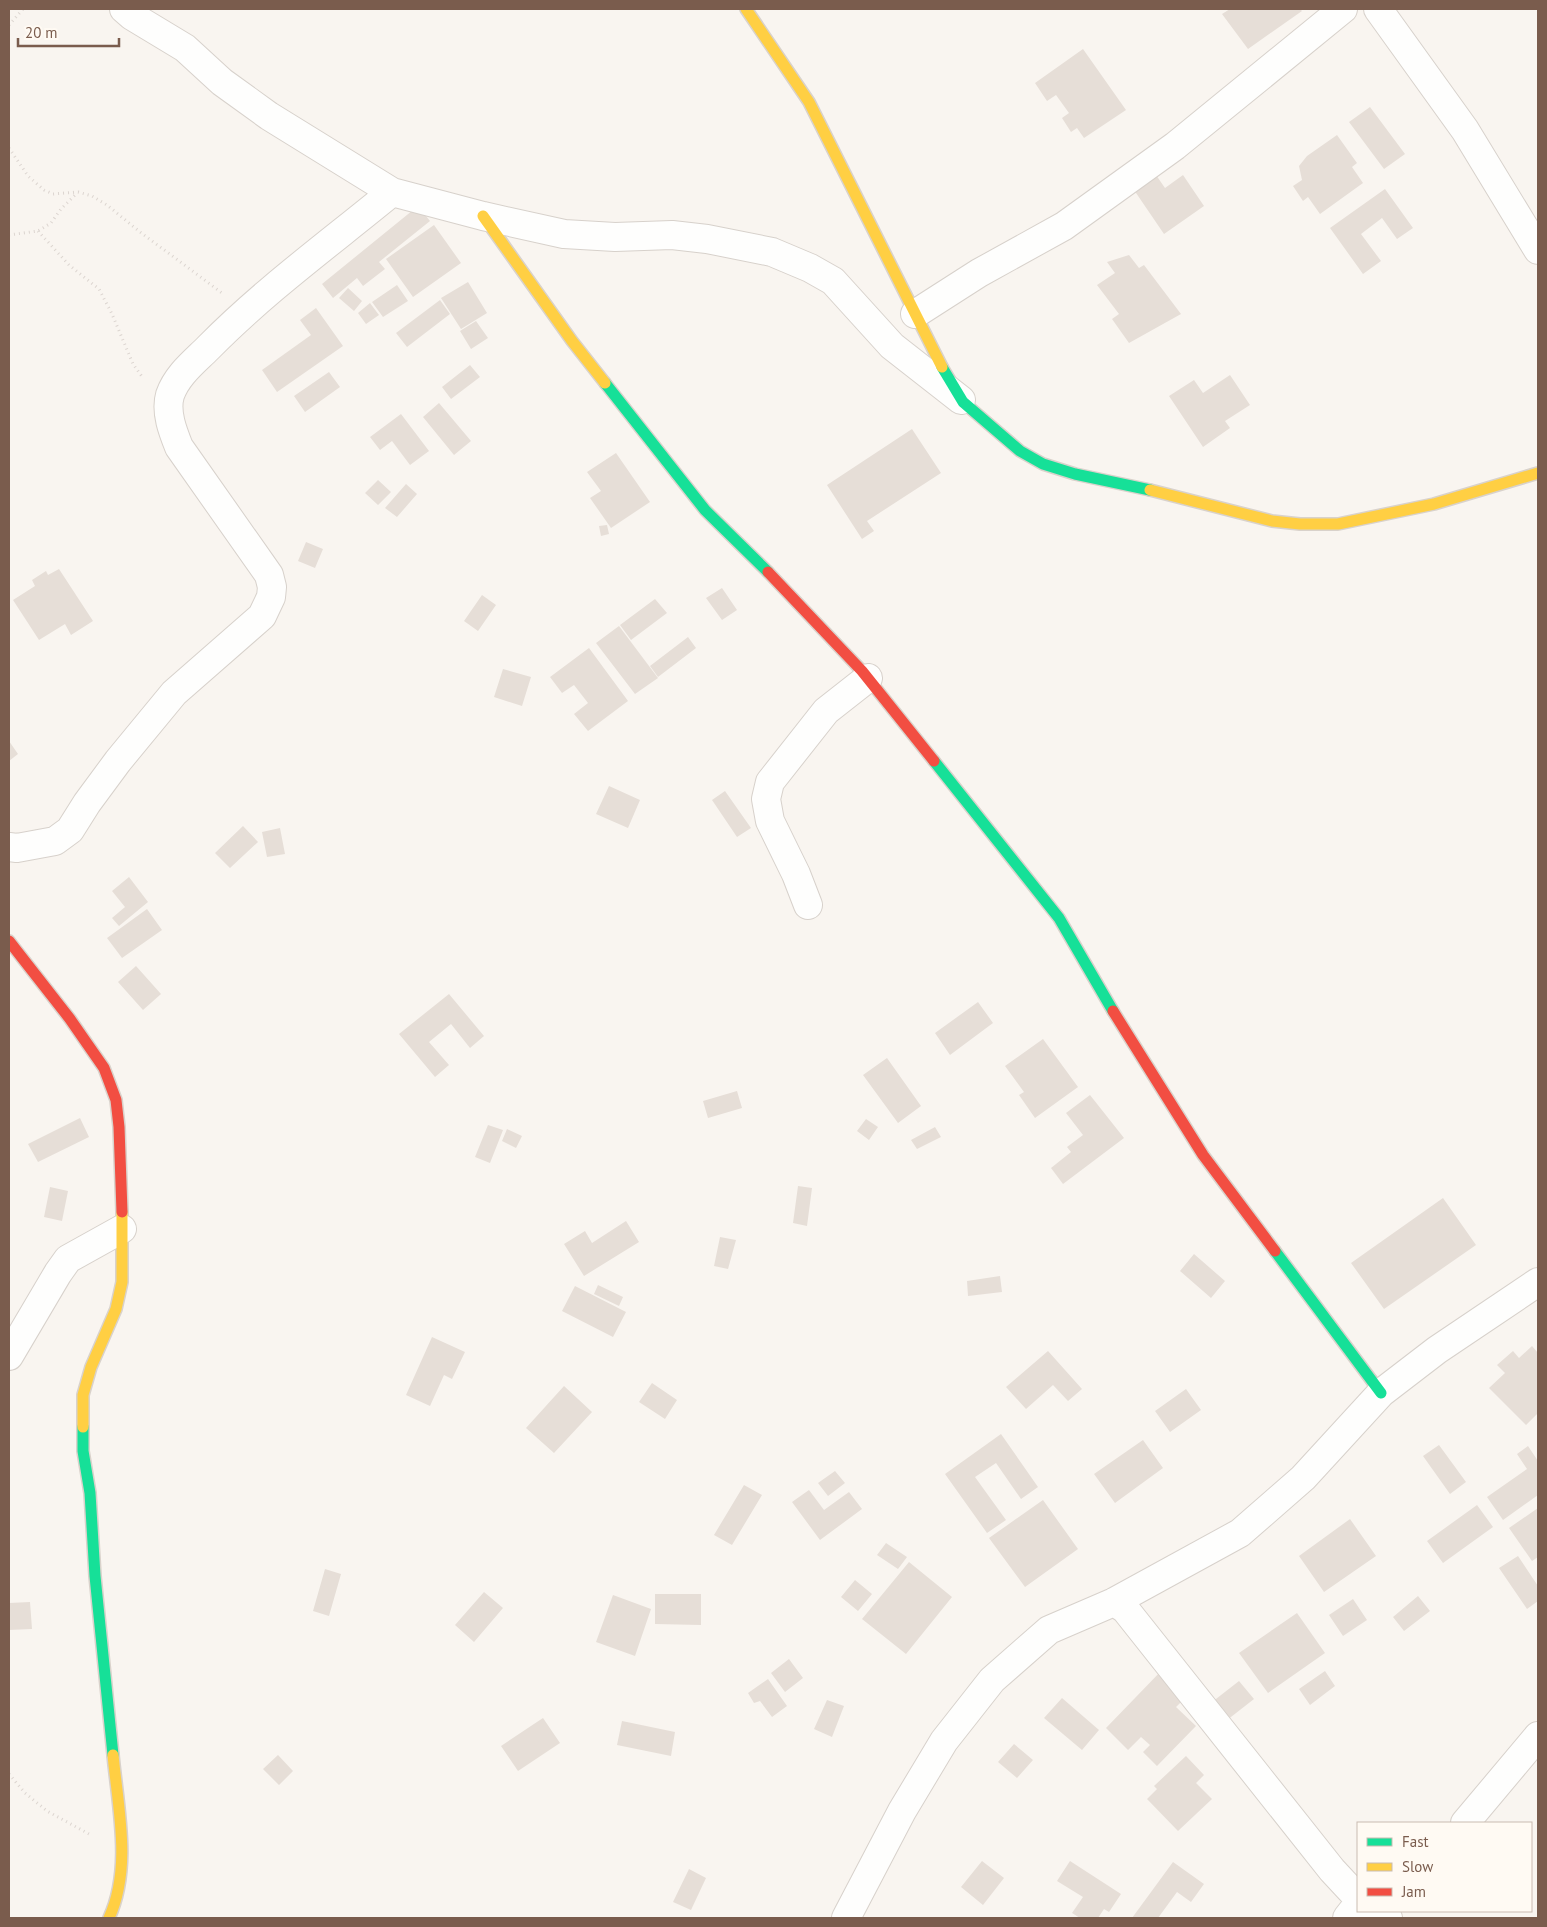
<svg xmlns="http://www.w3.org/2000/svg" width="1547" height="1927" viewBox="0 0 1547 1927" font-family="'PT Sans',sans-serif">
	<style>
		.building { fill: #e6ded7 }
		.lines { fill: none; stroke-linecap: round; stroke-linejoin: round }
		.street-casing { stroke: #d7d1cb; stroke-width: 30 }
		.fast-casing { stroke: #d9d2cb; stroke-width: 14 }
		.slow-casing { stroke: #d9d2cb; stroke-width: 14 }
		.jam-casing { stroke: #d9d2cb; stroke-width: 14 }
		.path { stroke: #dcd5d0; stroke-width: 3; stroke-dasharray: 1 4; stroke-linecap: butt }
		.street { stroke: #fefefd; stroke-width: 28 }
		.fast { stroke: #16e098; stroke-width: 11 }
		.slow { stroke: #ffcf43; stroke-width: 11 }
		.jam { stroke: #f24e42; stroke-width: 11 }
	</style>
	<rect width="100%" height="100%" fill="#f9f5f0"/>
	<path class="building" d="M1230 9H1300L1302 11 1248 49 1222 14Z
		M1083 49 1126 110 1084 138 1077 128 1071 132 1062 118 1069 113 1056 95 1047 101 1035 83Z
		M1370 107 1405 154 1384 169 1349 122Z
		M1337 135 1357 163 1352 167 1363 183 1320 214 1308 197 1303 201 1293 186 1302 180 1299 166 1307 156Z
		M1156 175 1165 188 1183 175 1204 206 1164 234 1134 190Z
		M1385 189 1413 228 1397 239 1382 218 1361 234 1381 261 1363 274 1330 228Z
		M418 206 430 221 379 262 385 269 363 286 357 278 333 298 322 284Z
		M434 225 461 263 413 297 386 259Z
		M1129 255 1139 268 1144 265 1181 314 1129 343 1112 319 1119 314 1097 285 1115 273 1107 262Z
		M468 282 487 313 461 329 441 298Z
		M397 285 408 301 383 317 372 302Z
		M348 288 362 301 354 311 339 298Z
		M440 300 450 314 407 347 396 333Z
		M370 303 379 315 366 324 358 313Z
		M316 308 343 346 277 392 262 370 311 335 300 320Z
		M476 321 488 338 471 349 460 331Z
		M470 365 480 377 451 399 442 387Z
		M329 372 340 387 305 412 294 396Z
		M1230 375 1250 405 1225 421 1230 428 1203 447 1169 396 1194 380 1203 393Z
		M439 403 471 441 454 455 423 417Z
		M401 414 429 451 410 465 392 441 380 450 370 437Z
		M912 429 941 473 867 521 874 531 862 539 827 485Z
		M616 453 650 502 611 528 590 498 601 491 587 472Z
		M378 480 391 492 378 505 365 493Z
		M406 484 417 494 397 517 385 508Z
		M607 525 609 534 601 536 599 526Z
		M306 542 323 549 315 568 298 561Z
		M59 569 93 621 71 635 65 624 39 640 13 600 35 586 32 580 46 571 48 575Z
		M722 588 737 610 722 620 706 598Z
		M482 595 496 605 478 631 464 621Z
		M655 599 667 613 631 640 620 625Z
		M619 626 658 678 635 694 596 643Z
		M688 637 696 648 658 677 650 666Z
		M589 648 628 701 588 731 574 714 588 703 574 685 562 693 550 677Z
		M503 669 531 677 522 706 494 697Z
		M9 741 18 754 9 761Z
		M609 786 640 800 628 828 596 814Z
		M725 791 751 828 737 837 712 800Z
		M243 826 258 842 230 868 215 853Z
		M280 828 285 854 267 857 262 832Z
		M129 877 148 902 119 926 112 918 125 907 112 891Z
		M147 909 162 930 122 958 107 938Z
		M136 966 161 994 143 1010 118 982Z
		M449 994 484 1036 470 1048 451 1024 429 1042 449 1065 435 1077 399 1034Z
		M978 1002 993 1023 950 1055 935 1033Z
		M1043 1039 1078 1087 1035 1118 1019 1095 1024 1092 1005 1066Z
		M887 1058 921 1106 898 1123 863 1075Z
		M737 1091 742 1108 708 1118 703 1101Z
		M1090 1095 1124 1138 1063 1184 1051 1168 1071 1152 1067 1147 1083 1135 1066 1113Z
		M80 1118 89 1137 38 1162 28 1144Z
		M866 1119 878 1127 869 1140 857 1131Z
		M488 1125 503 1130 490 1163 475 1157Z
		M935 1127 941 1137 917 1149 911 1140Z
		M507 1129 522 1136 516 1148 502 1141Z
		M798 1186 812 1188 807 1226 793 1223Z
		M50 1187 68 1191 62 1221 44 1217Z
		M1443 1198 1476 1245 1384 1309 1351 1263Z
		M626 1221 639 1242 584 1276 564 1244 585 1231 592 1243Z
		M720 1237 736 1240 728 1269 714 1266Z
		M1194 1254 1225 1281 1211 1298 1180 1271Z
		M1000 1276 1002 1292 968 1296 967 1281Z
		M598 1285 623 1297 619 1306 594 1294Z
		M575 1286 626 1312 613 1337 562 1311Z
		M432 1337 465 1352 452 1379 444 1375 430 1406 406 1395Z
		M1532 1346 1538 1353V1413L1526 1425 1489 1388 1505 1373 1497 1365 1513 1351 1519 1358Z
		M1048 1351 1082 1389 1068 1401 1053 1385 1026 1409 1006 1387Z
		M652 1383 677 1400 665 1419 639 1402Z
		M564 1386 592 1412 554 1453 526 1428Z
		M1186 1389 1201 1410 1170 1432 1155 1411Z
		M1001 1434 1038 1487 1021 1499 996 1463 975 1477 1006 1520 987 1533 945 1474Z
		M1143 1440 1163 1468 1115 1503 1094 1474Z
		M1439 1445 1466 1482 1450 1494 1423 1456Z
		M1528 1446 1538 1461V1495L1503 1520 1487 1497 1527 1469 1517 1454Z
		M835 1471 845 1483 828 1496 818 1483Z
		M744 1485 762 1495 732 1545 714 1535Z
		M809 1490 824 1510 849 1492 862 1509 820 1540 792 1502Z
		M1043 1500 1078 1549 1025 1587 989 1538Z
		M1477 1505 1493 1527 1443 1563 1427 1541Z
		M1538 1508V1557L1532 1561 1509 1528Z
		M1350 1519 1376 1556 1324 1592 1299 1556Z
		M886 1543 907 1557 898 1569 877 1555Z
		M1518 1556 1538 1586V1601L1527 1609 1499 1568Z
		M909 1562 952 1597 906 1654 862 1619Z
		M325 1569 341 1574 329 1616 313 1611Z
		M855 1580 872 1594 858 1611 841 1597Z
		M484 1592 503 1608 474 1642 455 1625Z
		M655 1594H701V1625L655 1624Z
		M613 1595 651 1609 635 1656 596 1642Z
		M1418 1596 1430 1611 1404 1631 1393 1617Z
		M1353 1599 1367 1620 1343 1636 1329 1615Z
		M30 1602 32 1629 9 1630V1603Z
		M1297 1613 1325 1653 1268 1693 1239 1653Z
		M789 1659 803 1678 785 1692 771 1673Z
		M1164 1668 1190 1693 1176 1707 1196 1726 1157 1766 1143 1752 1150 1745 1141 1737 1128 1750 1106 1728Z
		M1325 1671 1335 1686 1310 1705 1299 1689Z
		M768 1679 787 1706 772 1717 760 1701 754 1703 748 1693Z
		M1239 1681 1254 1699 1222 1724 1207 1706Z
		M1062 1698 1099 1730 1082 1750 1044 1718Z
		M827 1700 844 1706 832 1737 814 1729Z
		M543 1718 560 1743 518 1771 501 1746Z
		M622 1721 675 1732 671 1756 617 1745Z
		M1014 1744 1033 1760 1017 1778 998 1762Z
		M278 1755 293 1771 279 1785 263 1769Z
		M1186 1756 1204 1775 1196 1783 1212 1799 1178 1831 1147 1799 1157 1789 1154 1786Z
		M982 1861 1004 1878 983 1905 961 1887Z
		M1070 1861 1121 1894 1109 1912 1104 1909 1098 1918H1080L1072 1913 1083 1897 1057 1881Z
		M1173 1862 1204 1884 1191 1902 1177 1892 1158 1918H1132Z
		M689 1869 706 1878 691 1910 673 1902Z"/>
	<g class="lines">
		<g class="street-casing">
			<path id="street" d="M124 9 132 16 185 48 222 82 269 116 392 192 483 216 564 234 615 237 672 235 707 239 772 252 810 268 833 281 892 346 961 400
				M1378 9 1465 130 1538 250
				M915 314 979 273 1064 226 1175 146 1343 9
				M9 847 17 848 55 841 70 830 87 803 118 761 174 693 262 616 271 597 272 587 269 575 179 447C173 432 165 412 170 395 177 375 194 362 208 348 264 291 330 243 392 192
				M808 905 796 874 770 821 766 799 770 782 826 711 868 678
				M9 1356 58 1273 68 1259 122 1229
				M1114 1602 1125 1609 1332 1870 1358 1898
				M1465 1823 1538 1736
				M1376 1911 1388 1918
				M846 1918 902 1811 944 1741 992 1680 1049 1630 1114 1602 1240 1533 1303 1478 1381 1393 1437 1350 1538 1282
				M1347 1918 1358 1904"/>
		</g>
		<g class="fast-casing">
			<path id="fast" d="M942 367 963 402 1020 451 1043 464 1075 474 1150 490
				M605 383 705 510 768 572
				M934 761 1059 918 1113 1011
				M1275 1251 1381 1393
				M83 1427V1451L90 1493 95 1576 113 1755"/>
		</g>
		<g class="slow-casing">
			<path id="slow" d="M746 9 809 102 942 367
				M483 216 572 341 605 383
				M1150 490 1272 521 1300 524H1338L1434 504 1538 473
				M83 1427V1395L91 1367 116 1309 122 1282V1212
				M109 1918C132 1868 118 1808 113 1755"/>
		</g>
		<g class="jam-casing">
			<path id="jam" d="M768 572 862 671 934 761
				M9 941 70 1019 104 1068 116 1100 119 1127 122 1212
				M1113 1011 1203 1155 1275 1251"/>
		</g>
		<path class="path" d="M9 25 23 9
			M9 148 28 176 44 190 53 194 78 192 92 196 107 205 140 232 222 293
			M38 231 69 265 99 289 112 314 133 364 143 378
			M9 235 38 231 51 223 61 209 77 193
			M9 1774 25 1793 47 1811 89 1834"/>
		<use href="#street" class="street"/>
		<use href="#fast" class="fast"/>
		<use href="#slow" class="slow"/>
		<use href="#jam" class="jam"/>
	</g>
	<rect width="1547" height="1927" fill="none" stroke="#7a5c4d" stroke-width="20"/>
	<rect x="1357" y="1822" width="175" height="90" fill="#fffaf3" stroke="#cabbb1"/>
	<rect x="1367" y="1838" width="25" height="8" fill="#16e098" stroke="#cabbb1"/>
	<text x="1402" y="1847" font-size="15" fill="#7a5c4d">Fast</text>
	<rect x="1367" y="1863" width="25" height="8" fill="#ffcf43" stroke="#cabbb1"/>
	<text x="1402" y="1872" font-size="15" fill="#7a5c4d">Slow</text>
	<rect x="1367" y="1888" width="25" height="8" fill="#f24e42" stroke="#cabbb1"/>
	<text x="1402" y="1897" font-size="15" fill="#7a5c4d">Jam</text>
	<path d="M18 38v8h101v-8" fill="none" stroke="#7a5c4d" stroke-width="2.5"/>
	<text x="25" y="38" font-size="15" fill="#7a5c4d" stroke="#fffaf3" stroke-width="4" paint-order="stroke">20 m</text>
</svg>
